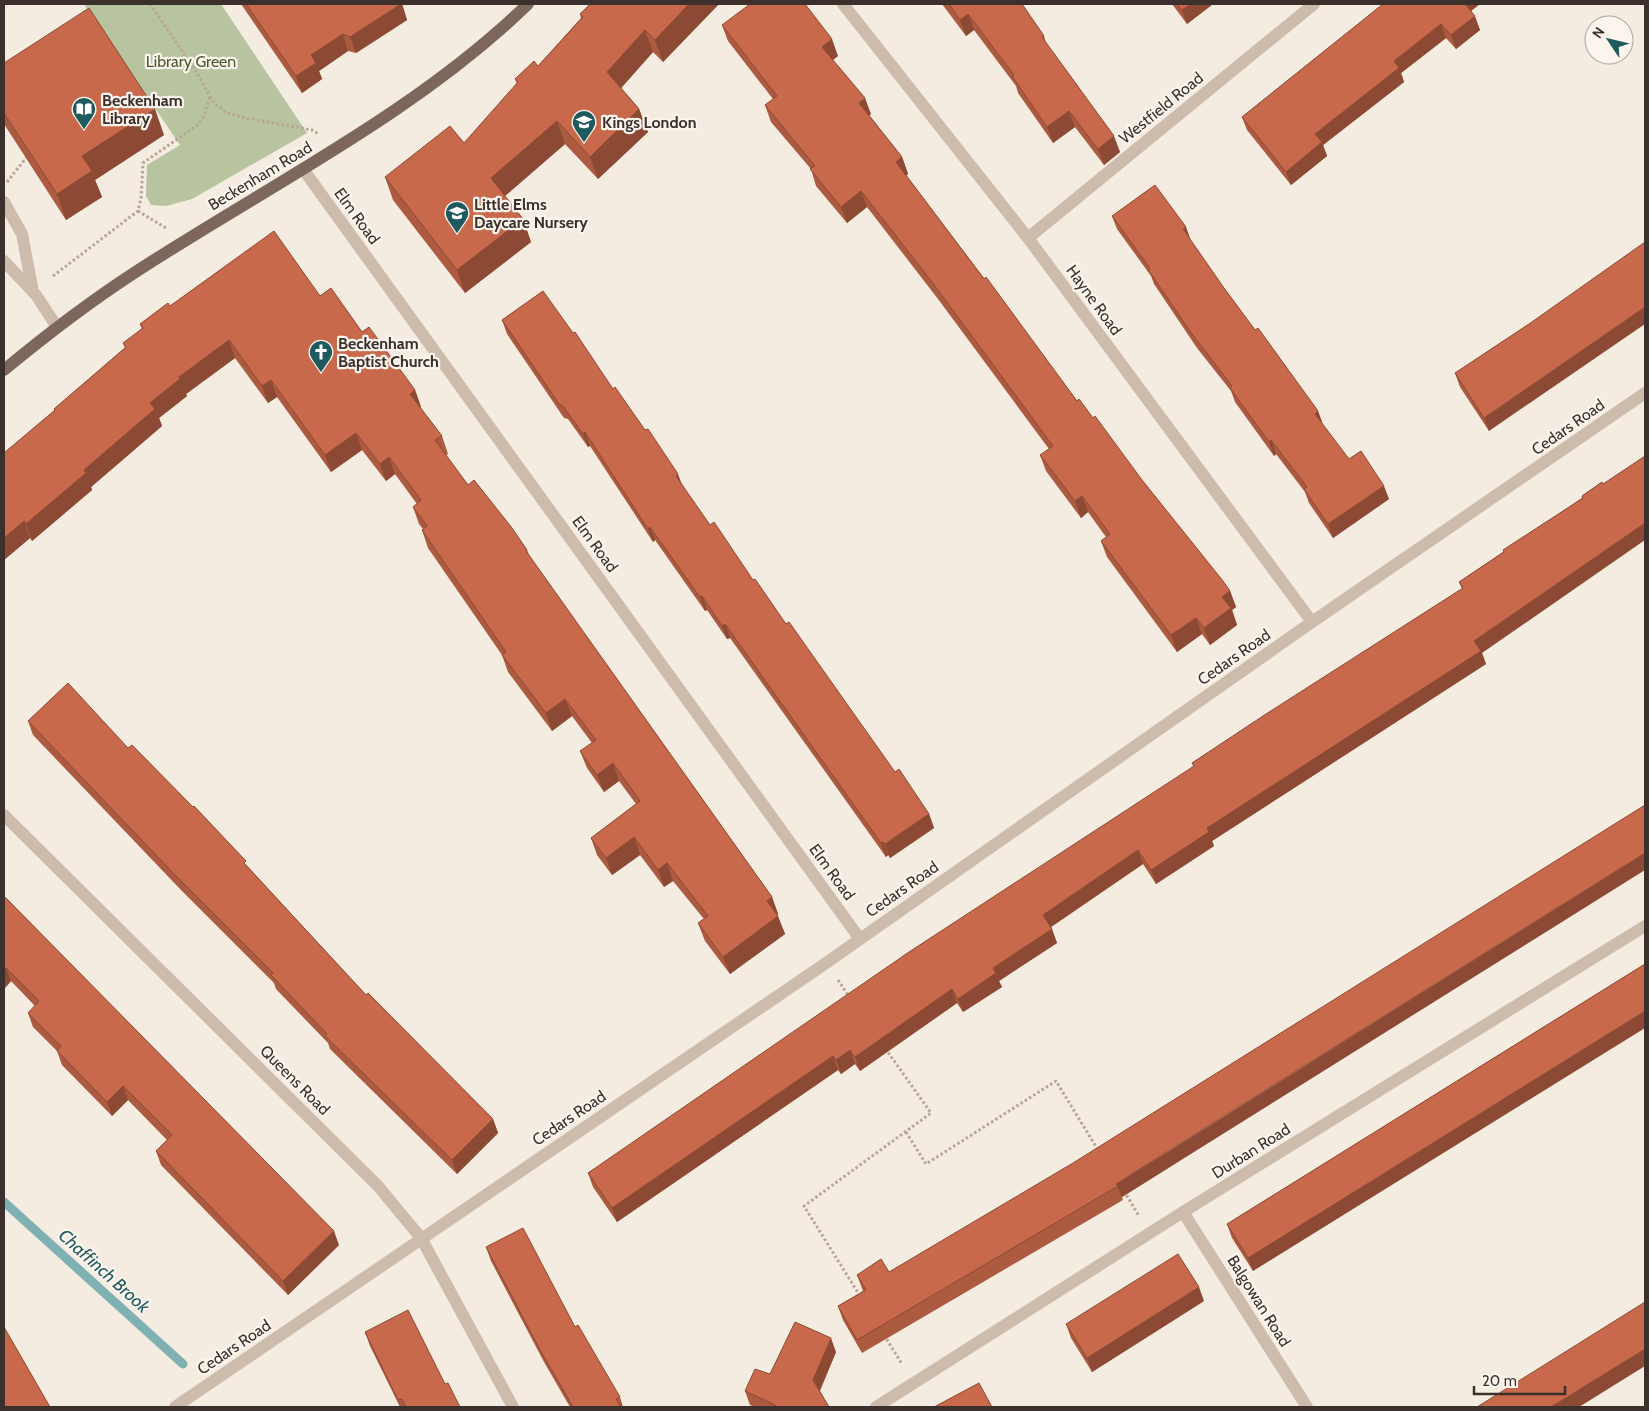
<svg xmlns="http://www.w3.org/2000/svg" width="1649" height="1411" viewBox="0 0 1649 1411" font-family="Cabin,sans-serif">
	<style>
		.green { fill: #b8c4a0 }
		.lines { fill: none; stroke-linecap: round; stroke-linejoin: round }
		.stream { stroke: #7fb0b2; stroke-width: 9 }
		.path { stroke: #b9a596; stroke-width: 3; stroke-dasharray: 2.5 2.5; stroke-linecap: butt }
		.minor { stroke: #cdbbac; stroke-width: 12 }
		.primary { stroke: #7d675c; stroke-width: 12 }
		.wall { fill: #ac5a40 }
		.shaded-wall { fill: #8c4a34 }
		.building { fill: #c8694b; stroke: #8c4a34 }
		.labels { text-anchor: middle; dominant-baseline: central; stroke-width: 4.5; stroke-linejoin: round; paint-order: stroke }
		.park-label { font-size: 16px; fill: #4a5a2e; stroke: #fbf5ee }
		.poi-label { font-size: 16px; font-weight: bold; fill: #3b302b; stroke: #fbf5ee; text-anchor: start }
		.street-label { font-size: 16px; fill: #3b302b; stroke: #fbf5ee }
		.water-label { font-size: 18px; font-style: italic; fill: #1f5a5e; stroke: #fbf5ee }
	</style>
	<rect width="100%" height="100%" fill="#f4ebe1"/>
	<path class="green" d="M84 4H221L307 133 192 199 166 206 151 205 146 196 147 165 180 145Z"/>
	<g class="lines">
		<path class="stream" d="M4 1202 183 1364"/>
		<path class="path" d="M150 4 197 73 214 103 227 113 246 118 312 130 319 134
			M7 182 26 158
			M138 211 166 228
			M53 276 138 211 141 198 143 163 199 124 204 116 210 96
			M838 980 850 998
			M906 1132 926 1164 1056 1081 1098 1150
			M1124 1191 1139 1216
			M860 1296 804 1206 931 1113 885 1048
			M884 1335 902 1364"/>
		<path class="minor" d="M843 4 1028 238 1312 622
			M303 169 860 939
			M4 202 22 234 33 292
			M1028 238 1314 4
			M4 261 36 295 57 327
			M4 815 378 1186 421 1238 513 1407
			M1183 1212 1307 1407
			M175 1407 826 963 1312 622 1645 393
			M876 1407 1183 1212 1645 926"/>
		<path class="primary" d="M4 370C45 336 88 303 134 273 267 186 413 115 528 4"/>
	</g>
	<path class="wall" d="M241 4H402L407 20 356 53 348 51 319 71 322 79 302 93Z
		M719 4 663 62 653 52 621 88 639 109 648 132 598 179 565 144 505 196 523 219 531 242 465 293 393 200 385 177 464 143 517 84 515 79 538 66 581 18 580 14Z
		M942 4H1022L1044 36 1046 43 1120 152 1104 165 1075 127 1053 143 1018 93 1016 86 974 30 966 36Z
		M1172 4H1213L1187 24Z
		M1383 4H1480L1471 11 1480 30 1456 49 1446 38 1401 73 1404 82 1323 145 1327 156 1291 185 1247 130 1242 117Z
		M722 25 838 56 833 60 871 114 869 115 902 157 908 174 906 175 1077 401 1093 418 1230 591 1236 607 1232 610 1237 625 1210 645 1202 634 1177 652 1107 557 1101 541 1106 537 1088 512 1081 518 1046 471 1040 455 1049 449 938 299 867 207 847 223 816 186 811 169 771 122 765 105 773 99 728 41Z
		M4 63 164 135 95 180 102 197 66 220 4 124Z
		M1112 216 1191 241 1224 288 1255 330 1318 411 1323 425 1349 459 1389 499 1333 538 1309 503 1305 492 1276 454 1274 456 1235 402 1231 391 1197 348 1154 284 1151 276 1117 229Z
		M320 296 362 332 415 390 421 407 420 408 442 436 448 454 446 455 468 485 527 550 530 557 772 897 778 914 777 915 785 934 730 974 705 941 698 923 704 919 673 881 664 887 640 855 612 875 597 855 591 838 636 804 619 781 604 792 587 768 580 751 592 743 572 716 552 731 508 672 502 655 428 548 422 530 423 529 419 524 413 507 417 504 395 474 386 481 362 450 331 472 277 397 268 403 235 358 186 394 187 396 159 418 162 426 91 487 92 490 32 541 30 538 4 560 54 411V409L125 348 123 343 142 329 140 324 170 306Z
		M502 320 573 333 710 525 786 624 895 772 929 814 934 828 890 858 888 855 886 857 730 638 727 639 707 610 705 611 655 540 653 542 590 446 588 447 568 419 564 418 507 334Z
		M1529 324 1489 431 1460 387 1455 373Z
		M1602 482 1482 653 1486 664 1212 841 1214 846 1156 884 1143 864 1051 927 1057 943 999 981 1002 987 963 1012 957 1003 860 1071 855 1064 841 1074 838 1070 617 1222 593 1187 588 1173 1194 767 1192 763 1462 589 1459 582 1582 498V496Z
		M28 721 128 748 249 868 366 995 493 1119 498 1133 457 1174 330 1049 328 1043 276 989 274 983 181 890 33 735Z
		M4 896 339 1245 288 1295 161 1165 156 1151 167 1140 128 1100 112 1116 62 1065 57 1051 33 1027 28 1013 35 1006 11 981 4 989Z
		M1645 964 1253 1271 1232 1238 1227 1224Z
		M1176 1163 1122 1197 1123 1200 862 1353 843 1320 838 1306 863 1291 857 1275 889 1272Z
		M486 1247 575 1327 620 1397 623 1407H570L544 1362 491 1261Z
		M1204 1301 1092 1372 1071 1338 1066 1324Z
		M365 1332 445 1384 460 1407H400L370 1346Z
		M836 1352 820 1391 829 1407H756L750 1405 745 1391 770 1374Z"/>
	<path class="shaded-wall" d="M401 4H402L407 20 356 53 350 37Z
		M689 4H719L663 62 655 40Z
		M1191 4H1213L1187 24 1182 10Z
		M1463 4H1480L1467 14Z
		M968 14 974 30 966 36 960 20Z
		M1475 16 1480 30 1456 49 1451 35Z
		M1441 24 1446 38 1401 73 1404 82 1323 145 1327 156 1291 185 1286 172 1315 134 1394 61Z
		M645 30 653 52 615 95 607 72Z
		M343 34 348 51 319 71 322 79 302 93 296 76 311 55Z
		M832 39 838 56 828 63 822 47Z
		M865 98 871 114 865 119 859 103Z
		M155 109 164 135 95 180 102 197 66 220 57 194 82 156Z
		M639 109 648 132 598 179 590 157Z
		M1069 111 1075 127 1053 143 1047 127Z
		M557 121 565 144 499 201 491 178Z
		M1114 136 1120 152 1104 165 1098 149Z
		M902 157 908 174 902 179 896 162Z
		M861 191 867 207 847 223 841 207Z
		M523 219 531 242 465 293 457 270Z
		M1186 227 1191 241 1183 229Z
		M1645 307V324L1489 431 1484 418Z
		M229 340 235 358 186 394 187 396 159 418 162 426 91 487 92 490 32 541 26 524 84 470 150 403 179 377Z
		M271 380 277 397 268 403 262 386Z
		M415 390 421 407 416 411 410 394Z
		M1318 411 1323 425 1315 414Z
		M585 432 590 446 588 447 583 434Z
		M356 433 362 450 331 472 325 455Z
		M1271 440 1276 454 1274 456 1269 442Z
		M389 457 395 474 386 481 380 464Z
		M678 474 683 488 676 476Z
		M1384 486 1389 499 1333 538 1328 524Z
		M1082 496 1088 512 1081 518 1075 501Z
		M24 521 30 538 4 560V538Z
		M1645 523V540L1482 653 1486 664 1212 841 1214 846 1156 884 1151 870 1207 828 1474 641Z
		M650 527 655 540 653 542 648 529Z
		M1230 591 1236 607 1232 610 1237 625 1210 645 1204 628 1222 597Z
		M702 596 707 610 705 611 700 597Z
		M1196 618 1202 634 1177 652 1171 635Z
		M725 624 730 638 727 639 722 626Z
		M565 699 572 716 552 731 546 713Z
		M613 763 619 781 604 792 597 775Z
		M929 814 934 828 890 858 885 844Z
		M634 837 640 855 612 875 606 858Z
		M883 842 888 855 886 857 881 843Z
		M1138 850 1143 864 1048 929 1043 915Z
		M1645 853V870L1122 1197 1116 1184Z
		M667 863 673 881 664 887 658 870Z
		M772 897 778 914 773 918 767 901Z
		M778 916 785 934 730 974 723 957Z
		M1052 929 1057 943 999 981 1002 987 963 1012 958 999 993 968Z
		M6 968 11 981 4 989V970Z
		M952 989 957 1003 860 1071 855 1057Z
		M1645 1011V1028L1253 1271 1248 1258Z
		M850 1050 855 1064 841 1074 836 1060Z
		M833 1056 838 1070 617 1222 612 1208Z
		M123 1086 128 1100 112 1116 107 1102Z
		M493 1119 498 1133 457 1174 452 1160Z
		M334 1231 339 1245 288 1295 283 1281Z
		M1199 1287 1204 1301 1092 1372 1087 1358Z
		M831 1338 836 1352 818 1394 813 1380Z
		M1645 1349V1366L1579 1407H1551Z"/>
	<path class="building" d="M246 4H401L350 37 343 34 311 55 316 63 296 76Z
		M590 4H689L655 40 645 30 607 72 639 109 590 157 557 121 491 178 523 219 457 270 385 177 450 126 464 143 518 82 515 79 534 61 538 66 583 17 580 14Z
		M750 4H805L832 39 822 47 865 98 859 103 902 157 896 162 984 279 986 277 1077 401 1079 399 1093 418 1095 416 1142 480 1223 581 1230 591 1222 597 1231 608 1204 628 1196 618 1171 635 1101 541 1110 534 1082 496 1075 501 1040 455 1053 446 932 282 861 191 841 207 810 169 815 166 765 105 777 96 722 25Z
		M949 4H1022L1044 36 1042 37 1114 136 1098 149 1069 111 1047 127 1012 76 1014 75 968 14 960 20Z
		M1177 4H1191L1182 10Z
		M1383 4H1465L1475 16 1451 35 1441 24 1394 61 1399 68 1315 134 1322 142 1286 172 1242 117Z
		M89 8 155 109 82 156 92 171 57 194 4 113V63Z
		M1155 185 1186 227 1183 229 1224 288 1255 330 1258 328 1318 411 1315 414 1349 459 1361 451 1384 486 1328 524 1304 489 1307 487 1271 440 1269 442 1230 388 1232 386 1192 334 1149 271V267L1112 216Z
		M274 231 320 296 331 288 362 332 369 327 415 390 410 394 442 436 435 440 468 485 474 480 512 528 527 550 526 551 772 897 767 901 778 916 723 957 698 923 708 916 667 863 658 870 634 837 606 858 591 838 640 801 613 763 597 775 580 751 596 740 565 699 546 713 502 655 506 652 422 530 427 526 413 507 421 500 389 457 380 464 356 433 325 455 271 380 262 386 229 340 179 377 180 379 150 403 155 409 84 470 86 473 26 524 24 521 4 538V453L55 410 54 409 126 347 123 343 143 328 140 324 168 303 170 306Z
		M1645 242V307L1484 418 1455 373 1529 324Z
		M543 291 573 333 575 332 613 389 615 387 645 430 648 429 678 474 676 476 710 525 714 522 753 580 755 579 786 624 789 622 895 772 899 769 929 814 885 844 883 842 881 843 725 624 722 626 702 596 700 597 650 527 648 529 585 432 583 434 563 406 559 404 502 320Z
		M1645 456V523L1474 641 1481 651 1207 828 1209 832 1151 870 1138 850 1043 915 1052 929 993 968 996 973 958 999 952 989 855 1057 850 1050 836 1060 833 1056 612 1208 588 1173 909 952 1194 766 1192 763 1266 714 1463 588 1459 582 1504 552 1503 550 1583 498 1582 496 1602 482 1603 484Z
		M68 683 128 748 132 745 193 807 194 806 246 861 244 863 366 995 368 993 493 1119 452 1160 325 1036 327 1034 271 975 273 973 176 876 28 721Z
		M1645 805V853L1171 1149 1116 1184 1118 1186 857 1340 838 1306 866 1290 857 1275 881 1259 889 1272 1073 1163Z
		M4 896 334 1231 283 1281 156 1151 172 1135 123 1086 107 1102 57 1051 61 1046 28 1013 39 1001 6 968 4 970Z
		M1645 964V1011L1248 1258 1227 1224Z
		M523 1228 575 1327 578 1325 620 1397 616 1399 621 1407H573L539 1348 486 1247Z
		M1178 1254 1199 1287 1087 1358 1066 1324Z
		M1645 1302V1349L1551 1407H1477Z
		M408 1310 445 1384 448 1383 460 1407H406L402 1399 398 1400 365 1332Z
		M795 1322 831 1338 813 1380 829 1407H776L775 1405 745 1391 755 1369 770 1374Z
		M4 1327 50 1407H4Z
		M979 1383 992 1407H934Z"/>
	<defs>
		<g id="library-pin" transform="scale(1.25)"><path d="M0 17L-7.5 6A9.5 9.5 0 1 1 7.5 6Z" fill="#1f5a5e" stroke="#fbf5ee"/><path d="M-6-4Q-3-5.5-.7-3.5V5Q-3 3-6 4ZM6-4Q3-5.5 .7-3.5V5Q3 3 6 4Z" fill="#fff"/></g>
		<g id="school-pin" transform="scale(1.25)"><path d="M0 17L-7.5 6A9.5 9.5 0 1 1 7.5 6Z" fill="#1f5a5e" stroke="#fbf5ee"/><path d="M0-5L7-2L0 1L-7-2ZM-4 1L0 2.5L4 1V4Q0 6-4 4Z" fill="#fff"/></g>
		<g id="church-pin" transform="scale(1.25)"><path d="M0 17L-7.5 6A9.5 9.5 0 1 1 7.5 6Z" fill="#1f5a5e" stroke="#fbf5ee"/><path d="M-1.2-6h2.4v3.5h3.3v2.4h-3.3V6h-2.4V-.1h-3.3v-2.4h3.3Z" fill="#fff"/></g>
	</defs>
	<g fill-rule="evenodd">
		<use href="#library-pin" x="84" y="109"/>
		<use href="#school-pin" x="584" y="122"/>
		<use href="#school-pin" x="457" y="213"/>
		<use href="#church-pin" x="321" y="352"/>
	</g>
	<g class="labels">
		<g class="park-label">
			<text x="191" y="61">Library Green</text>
		</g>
		<g class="poi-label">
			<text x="102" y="100">Beckenham<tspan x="102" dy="18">Library</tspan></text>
			<text x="602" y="122">Kings London</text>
			<text x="474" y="204">Little Elms<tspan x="474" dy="18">Daycare Nursery</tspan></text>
			<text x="338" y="343">Beckenham<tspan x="338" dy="18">Baptist Church</tspan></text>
		</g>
		<g class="street-label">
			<text transform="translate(1161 108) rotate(-39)">Westfield Road</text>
			<text transform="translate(260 176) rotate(-31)">Beckenham Road</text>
			<text transform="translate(357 216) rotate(54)">Elm Road</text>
			<text transform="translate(1094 300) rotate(54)">Hayne Road</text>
			<text transform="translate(1568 427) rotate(-35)">Cedars Road</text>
			<text transform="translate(595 544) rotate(54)">Elm Road</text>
			<text transform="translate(1234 657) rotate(-35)">Cedars Road</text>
			<text transform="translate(832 872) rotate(54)">Elm Road</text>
			<text transform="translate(902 889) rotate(-35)">Cedars Road</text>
			<text transform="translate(295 1080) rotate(45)">Queens Road</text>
			<text transform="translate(569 1118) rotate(-34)">Cedars Road</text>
			<text transform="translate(1251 1151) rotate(-32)">Durban Road</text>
			<text transform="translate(1259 1301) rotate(58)">Balgowan Road</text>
			<text transform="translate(234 1347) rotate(-34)">Cedars Road</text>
		</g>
		<g class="water-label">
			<text transform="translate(104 1271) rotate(42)">Chaffinch Brook</text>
		</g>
	</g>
	<rect width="1649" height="1411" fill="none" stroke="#3b302b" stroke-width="10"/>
	<g transform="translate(1609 40) rotate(305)"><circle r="24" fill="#fbf5ee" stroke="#aea6a0"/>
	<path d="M0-4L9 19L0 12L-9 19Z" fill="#1f5a5e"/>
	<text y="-8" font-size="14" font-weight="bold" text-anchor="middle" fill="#3b302b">N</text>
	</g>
	<path d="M1474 1386v8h91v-8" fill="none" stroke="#3b302b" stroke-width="2.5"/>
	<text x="1482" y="1386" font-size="15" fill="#3b302b" stroke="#fbf5ee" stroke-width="4" paint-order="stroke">20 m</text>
</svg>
